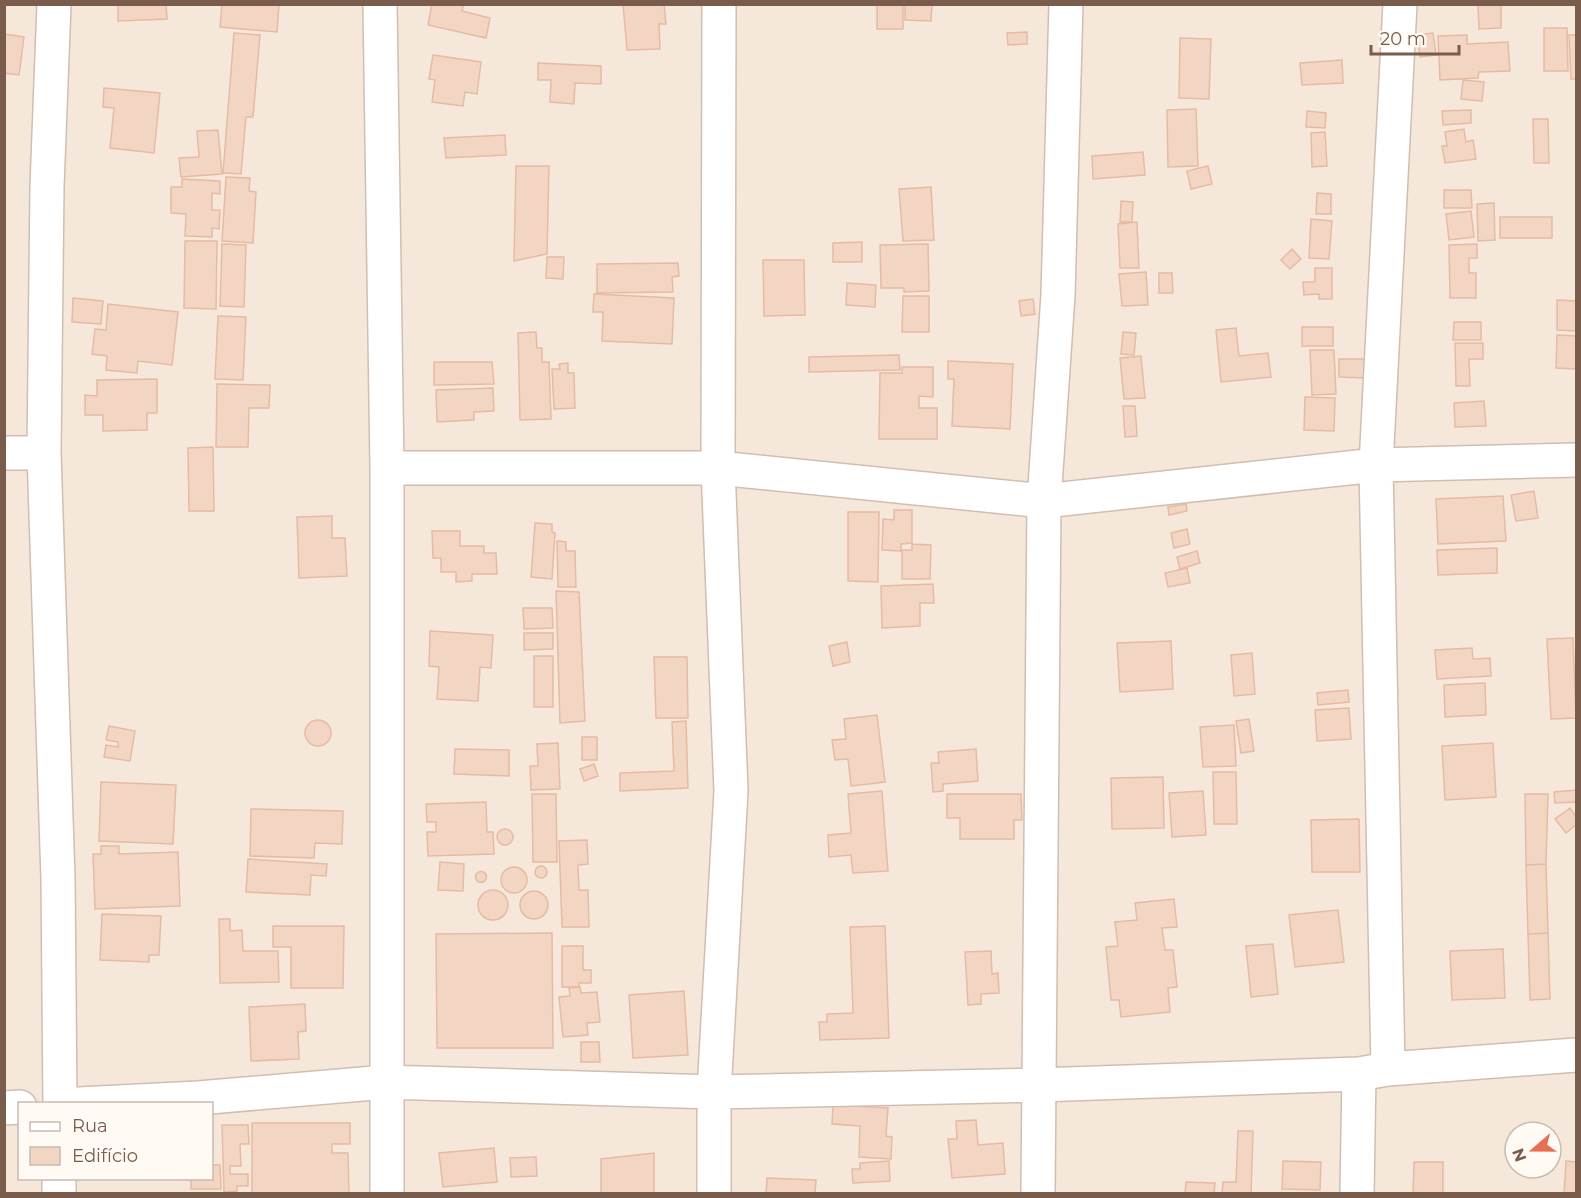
<svg xmlns="http://www.w3.org/2000/svg" width="1581" height="1198" viewBox="0 0 1581 1198" font-family="Montserrat,sans-serif">
	<style>
		.residential { fill: #f5e8da; fill-rule: evenodd }
		.building { fill: #f3d5c3; stroke: #e6bba3; stroke-width: 1.5 }
		.lines { fill: none; stroke-linecap: round; stroke-linejoin: round }
		.street-casing { stroke: #d1beb0; stroke-width: 36 }
		.street { stroke: #fff; stroke-width: 33 }
	</style>
	<rect width="100%" height="100%" fill="#fdf6ec"/>
	<path class="residential" d="M5 5H1576V1193L5 1194ZM20 1104H212V1178H20ZM1515 1132H1551V1168H1515Z"/>
	<path class="building" d="M166 4 167 19 118 21V5Z
		M222 4H279L277 32 220 27Z
		M432 4H464L462 11 490 18 486 38 428 25Z
		M623 4H664L666 24H659L660 49 627 50Z
		M877 4H903V29H877Z
		M905 4H932L931 21 905 20Z
		M1501 4V28L1479 29 1478 5Z
		M1544 28H1567L1568 71H1544Z
		M1027 32V44L1008 45 1007 33Z
		M234 33 260 35 253 117H246L241 174 223 173Z
		M1433 33 1436 55 1420 57 1417 35Z
		M4 34 24 37 19 75 4 73Z
		M1467 35V44L1508 42 1510 71 1479 72 1478 78 1440 80 1438 36Z
		M1569 35H1576V79H1571Z
		M1180 38 1211 39 1209 99 1179 98Z
		M433 55 481 62 477 94 465 92 463 106 432 102 435 80 429 79Z
		M1342 60 1343 83 1302 85 1300 63Z
		M538 63 601 66V84L575 83 574 104 550 102 551 80H538Z
		M1463 80 1484 82 1482 101 1461 99Z
		M104 88 160 93 154 153 110 148 114 108 103 107Z
		M1196 109 1198 166 1168 167 1167 110Z
		M1471 110V123L1443 125 1442 111Z
		M1307 111 1326 113 1325 128 1306 127Z
		M1533 119H1548L1549 163H1534Z
		M1464 129 1466 142 1473 140 1476 159 1445 163 1442 146H1447L1445 132Z
		M218 130 222 174 181 177 179 158 199 157 197 131Z
		M1325 132 1327 166 1312 167 1311 133Z
		M505 135 506 155 446 158 444 138Z
		M1143 152 1145 175 1093 179 1092 156Z
		M516 166H549L547 254 514 261Z
		M1208 166 1212 184 1191 189 1187 171Z
		M226 177 250 178 249 191 256 192 253 243 222 241Z
		M182 179 220 181V194L212 193V210H220L219 229 212 228V237L185 236 186 214 171 213V187H182Z
		M931 187 934 240 903 241 899 189Z
		M1444 190H1471L1472 208H1444Z
		M1317 193 1331 194V214H1316Z
		M1121 201 1133 202 1132 222H1120Z
		M1494 203 1495 240 1478 241 1477 204Z
		M1471 211 1474 237 1449 240 1446 214Z
		M1500 217H1552V238H1500Z
		M1311 219 1332 221 1329 259 1309 258Z
		M1137 222 1139 268H1120L1118 224Z
		M185 241H217L216 309 184 308Z
		M862 242V262H833V243Z
		M222 244 246 245 244 307 220 306Z
		M928 244 929 291 904 292V288H881L880 245Z
		M1477 244V258H1469V273H1476V298H1450L1449 245Z
		M1292 249 1301 259 1290 269 1281 260Z
		M547 257H564L563 279 546 278Z
		M763 260H804L805 315 764 316Z
		M678 263 679 276 672 277 673 292 597 293V264Z
		M1315 268H1332V299H1319V294L1304 295 1303 282H1315Z
		M1146 272 1148 305 1122 306 1119 274Z
		M1159 273H1172L1173 293H1159Z
		M847 283 876 285 875 307 846 305Z
		M594 294 674 298 672 344 602 341 603 312H593Z
		M903 296H929V332H902Z
		M73 298 103 301 101 324 72 322Z
		M1033 299 1035 314 1021 316 1019 301Z
		M1557 300 1576 301V331L1557 330Z
		M108 304 178 312 172 365 138 361 137 373 106 370 107 356 92 354 95 329 106 330Z
		M218 316 246 317 243 380 215 379Z
		M1454 322H1481V340H1453Z
		M1302 327H1333V346H1302Z
		M1236 328 1239 356 1268 353 1271 377 1221 382 1216 330Z
		M536 332 537 348H542V362H549L551 419 520 420 518 333Z
		M1123 332 1136 333 1134 355 1121 354Z
		M1557 335 1576 336V369L1556 368Z
		M1455 343H1483V359H1469L1470 386H1456Z
		M1310 350H1334L1336 394 1312 395Z
		M899 355 900 370 809 372V357Z
		M1141 356 1145 398 1124 399 1120 358Z
		M1339 359H1366V378L1339 377Z
		M948 361 1013 364 1010 429 952 426 954 379H948Z
		M434 362H492L494 384 434 385Z
		M568 363V373H574L575 408 554 409 552 369H560L559 364Z
		M902 367H933V397L919 396V408H937V439H879L880 373H902Z
		M157 379V413H147V430L103 431V415H85V395L97 396V380Z
		M217 384 270 385 269 408H249L248 447H216Z
		M493 388 494 411 474 412V420L437 422 436 390Z
		M1305 397 1335 398 1334 431 1304 430Z
		M1484 401 1486 426 1455 427 1454 403Z
		M1123 406H1135L1137 436 1125 437Z
		M213 447 214 511H189L188 448Z
		M1534 491 1538 518 1516 521 1511 495Z
		M1503 496 1506 541 1438 544 1436 499Z
		M1186 504 1187 511 1169 515 1168 507Z
		M894 510H912V543L901 544V551L882 550 883 519 894 520Z
		M848 512H879L878 582 848 581Z
		M332 516V538H345L347 576 299 578 297 517Z
		M535 523 552 524V532L555 533 552 579 531 577Z
		M1187 529 1190 544 1174 548 1171 533Z
		M432 531H460V546H484V553H496L497 574H472V581L456 582V572H441V558H433Z
		M557 541 566 542V551H575L576 587H558Z
		M912 544 931 545 930 579H902V550H912Z
		M1497 548V573L1438 575 1437 550Z
		M1197 551 1200 563 1180 569 1177 557Z
		M1187 568 1190 583 1168 587 1165 573Z
		M933 584 934 603H920V626L882 628 881 586Z
		M556 591 579 592 585 721 560 723Z
		M523 608H552L553 628 524 629Z
		M430 631 493 635 491 668 480 667 478 701 437 699 439 667 429 666Z
		M524 633H553V649L524 650Z
		M1573 638 1576 718 1551 719 1547 639Z
		M1171 641 1173 689 1120 692 1117 643Z
		M847 642 850 662 833 666 829 646Z
		M1472 648 1473 659 1490 658 1491 676 1437 679 1435 650Z
		M1252 653 1255 694 1234 696 1231 655Z
		M534 656H553V707H534Z
		M654 657H687L688 718H656Z
		M1485 683 1486 715 1445 717 1444 685Z
		M1348 690 1349 702 1318 705 1317 693Z
		M1349 708 1351 739 1317 741 1315 710Z
		M877 715 885 782 851 786 848 759 835 760 832 740 846 739 844 719Z
		M1249 719 1254 751 1241 753 1236 721Z
		M305 733a13 13 0 1 1 26 0a13 13 0 1 1-26 0Z
		M686 721 688 788 620 791V773L674 771 672 722Z
		M1234 725 1236 766 1203 767 1200 727Z
		M109 726 135 731 130 761 104 757 106 745 118 747V742L106 740Z
		M582 737H597V760H582Z
		M558 743 560 789 531 790 530 766H538L537 744Z
		M1493 743 1496 797 1445 800 1442 746Z
		M455 749 509 750V776L454 774Z
		M976 749 978 781 943 784V791L933 792 931 763H939L938 752Z
		M594 764 598 776 584 781 580 769Z
		M1213 772H1236L1237 824H1214Z
		M1163 777 1164 828 1112 829 1111 778Z
		M101 782 176 785 173 844 99 841Z
		M1576 790V802L1555 803 1554 792Z
		M882 791 888 871 853 873 851 855 829 857 828 835 851 833 848 794Z
		M1203 791 1206 835 1172 837 1169 793Z
		M532 794H556L557 862H533Z
		M947 794H1021L1022 820H1014V839H960V818H947Z
		M1525 794H1548L1546 864 1526 865Z
		M486 802 487 832H493L494 854 428 856 427 832H436V822H427L426 804Z
		M1570 808 1576 817V825L1566 833 1555 819Z
		M251 809 343 811 342 844 315 843 314 858 250 856Z
		M1359 819 1360 872H1312L1311 820Z
		M497 837a8 8 0 1 1 16 0a8 8 0 1 1-16 0Z
		M587 840 588 864 578 865 579 890H588L589 927H562L559 841Z
		M101 846H119V854L178 852 180 906 95 909 93 854H101Z
		M248 859 327 864 326 876 311 875 310 895 246 892Z
		M440 862 464 864 463 891 438 890Z
		M1546 864 1548 933 1528 934 1526 865Z
		M535 872a6 6 0 1 1 12 0a6 6 0 1 1-12 0Z
		M501 880a13 13 0 1 1 26 0a13 13 0 1 1-26 0Z
		M475.5 877a5.5 5.5 0 1 1 11 0a5.5 5.5 0 1 1-11 0Z
		M478 905a15 15 0 1 1 30 0a15 15 0 1 1-30 0Z
		M520 905a14 14 0 1 1 28 0a14 14 0 1 1-28 0Z
		M1174 899 1177 927 1162 928 1165 950H1173L1177 987 1168 988 1170 1012 1121 1017 1119 1000H1111L1106 947 1118 946 1115 922 1137 920 1135 903Z
		M1338 910 1344 962 1295 967 1289 915Z
		M102 914 161 916 159 955H149V962L100 960Z
		M219 919H230V931L242 930 243 951H278L279 982 220 983Z
		M273 926H344L343 988H291V947H273Z
		M885 926 889 1038 820 1040 819 1022H827V1014L853 1013 850 927Z
		M552 933 553 1048H437L436 934Z
		M1548 933 1550 999 1530 1000 1528 934Z
		M1273 944 1278 994 1251 997 1246 946Z
		M562 946H583V970H591V983H579V987H562Z
		M1503 949 1505 998 1452 1000 1450 951Z
		M991 951 992 974 998 973 999 993 981 994V1004L968 1005 965 952Z
		M580 987 581 993 597 992 600 1022 587 1023 588 1035 563 1037 559 997 570 996 569 988Z
		M684 991 688 1055 633 1058 629 995Z
		M305 1004 306 1031 298 1032 299 1059 251 1061 249 1007Z
		M581 1042H599L600 1062H581Z
		M833 1105 888 1108 886 1136 892 1137 891 1159 859 1157 860 1126 832 1124Z
		M976 1120 978 1145 1003 1143 1005 1174 952 1178 948 1139H957L956 1121Z
		M252 1123H350V1144H332V1153H348L349 1194H252Z
		M222 1125H248L249 1144H240L241 1166H230V1174H248V1186H237V1191L224 1192Z
		M1238 1131H1253L1251 1194H1222L1223 1182H1236Z
		M494 1148 497 1182 443 1187 439 1153Z
		M654 1153V1194H601V1159Z
		M536 1157 537 1176 511 1177 510 1158Z
		M889 1161 890 1181 853 1183 852 1169H860V1163Z
		M1283 1161 1321 1162 1320 1190 1282 1189Z
		M1566 1161 1576 1162V1194H1564Z
		M1414 1162H1443V1194L1413 1193Z
		M212 1165H220L221 1189H191V1178H212Z
		M767 1178 816 1180 815 1194H766Z
		M1186 1182 1215 1183 1214 1194H1185Z"/>
	<g class="lines">
		<g class="street-casing">
			<path id="street" d="M54 4 47 187 44 453 58 879 60 1104
				M380 4 387 468V1194
				M4 453H44
				M387 468H718L1044 501 1376 465 1576 460
				M1388 1069 1376 465 1400 4
				M79 1104 198 1098 386 1082 714 1092 1038 1085 1359 1074 1388 1069 1576 1055
				M4 1108 20 1107
				M59 1194V1178
				M714 1194V1092L731 791 718 468 719 4
				M1038 1194 1044 501 1058 295 1066 4
				M1357 1194 1359 1074"/>
		</g>
		<use href="#street" class="street"/>
	</g>
	<rect width="1581" height="1198" fill="none" stroke="#7a5c4d" stroke-width="12"/>
	<rect x="18" y="1102" width="195" height="78" fill="#fffaf3" stroke="#cabbb1" stroke-width="1.5"/>
	<rect x="30" y="1122" width="30" height="9" fill="#ffffff" stroke="#cabbb1" stroke-width="1.5"/>
	<text x="72" y="1132" font-size="18" fill="#7a5c4d">Rua</text>
	<rect x="30" y="1147" width="30" height="18" fill="#f3d5c3" stroke="#cabbb1" stroke-width="1.5"/>
	<text x="72" y="1162" font-size="18" fill="#7a5c4d">Edifício</text>
	<g transform="translate(1533 1150) rotate(250)"><circle r="28" fill="#fffaf3" stroke="#cabbb1" stroke-width="1.5"/>
	<path d="M0-4.5L10 22L0 15L-10 22Z" fill="#e76f51"/>
	<text y="-9" font-size="16" font-weight="bold" text-anchor="middle" fill="#7a5c4d">N</text>
	</g>
	<path d="M1371 45v9h88v-9" fill="none" stroke="#7a5c4d" stroke-width="3"/>
	<text x="1380" y="45" font-size="18" fill="#7a5c4d" stroke="#fffaf3" stroke-width="4.5" paint-order="stroke">20 m</text>
</svg>
